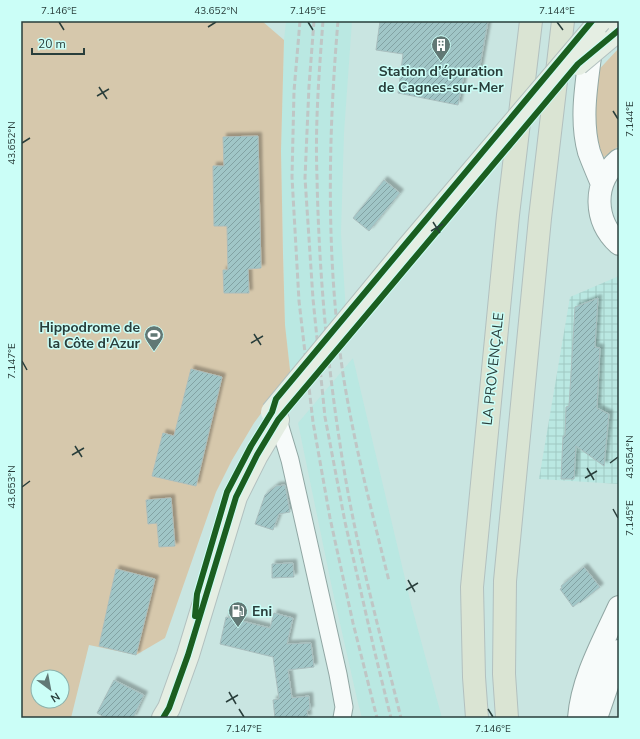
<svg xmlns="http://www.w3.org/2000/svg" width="640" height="739" viewBox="0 0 640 739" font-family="'Nunito Sans',sans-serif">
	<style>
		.built { fill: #bae8e2 }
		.industrial { fill: url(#industrial-grid) }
		.grass { fill: #d6c8ac; fill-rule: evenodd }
		.building { fill: url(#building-hatch); stroke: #a9bebe; filter: url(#shadow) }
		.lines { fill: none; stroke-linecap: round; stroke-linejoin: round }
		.street-casing { stroke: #91a7a4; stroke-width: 19 }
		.secondary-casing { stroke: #91a7a4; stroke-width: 24 }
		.primary-casing { stroke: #b2c0bf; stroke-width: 24 }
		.highway-casing { stroke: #b2c0bf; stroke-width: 24 }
		.street { stroke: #f7fbfa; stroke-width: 17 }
		.secondary { stroke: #f7fbfa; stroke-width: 22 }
		.primary { stroke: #e5eee3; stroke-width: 22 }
		.highway { stroke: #dae4d3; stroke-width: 22 }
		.rail { stroke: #bfc6c5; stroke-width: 3; stroke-dasharray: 6 3; stroke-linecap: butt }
		.primary-bridge-casing { stroke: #b2c0bf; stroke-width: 24; stroke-linecap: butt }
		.primary-bridge { stroke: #e5eee3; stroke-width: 22 }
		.cycleway-casing { stroke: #cbfef7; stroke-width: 8 }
		.cycleway { stroke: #1b5e20; stroke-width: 6 }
		.ticks { fill: none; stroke: #293e3b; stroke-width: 1.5 }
		.labels { text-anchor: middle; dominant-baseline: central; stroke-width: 3; stroke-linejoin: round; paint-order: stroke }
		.poi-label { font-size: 14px; font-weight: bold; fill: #293e3b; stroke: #cbfef7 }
		.street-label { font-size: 14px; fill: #293e3b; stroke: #cbfef7 }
		.neatline { fill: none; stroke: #293e3b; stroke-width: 1.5 }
		.ticks-label { font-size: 10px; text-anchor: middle; fill: #293e3b }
	</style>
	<defs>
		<pattern id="industrial-grid" width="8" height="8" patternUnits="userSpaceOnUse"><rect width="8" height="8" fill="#bae8e2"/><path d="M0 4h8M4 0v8" fill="none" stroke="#a0c8c3"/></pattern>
		<pattern id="building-hatch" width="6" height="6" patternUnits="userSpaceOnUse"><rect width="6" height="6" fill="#a0c6c7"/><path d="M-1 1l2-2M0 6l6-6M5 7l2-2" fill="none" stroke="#82a2a3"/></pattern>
		<filter id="shadow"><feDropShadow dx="3.5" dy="-3.5" stdDeviation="1" flood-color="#0004"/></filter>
	</defs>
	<rect width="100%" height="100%" fill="#c9e5e1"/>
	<path class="built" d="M286 21H352L344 133 341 233 346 313 291 379 285 325 281 151 284 40Z
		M353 358 411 604 442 718H362L358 703 332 588 298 423Z"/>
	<path class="industrial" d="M619 276V484L539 479 570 297Z"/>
	<path class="grass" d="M21 21H262L284 40 281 151 283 254 285 325 291 379 265 408 254 423 232 460 216 492 165 638 136 655 89 645 71 718H21ZM38 677H62V701H38Z
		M619 48V146L604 157H601L596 142 592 77Z"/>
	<path class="building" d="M380 21H488L479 71 465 70 458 105 398 93 403 54 376 50Z
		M258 136 261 268 248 269 249 293H224L223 270H228L227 226H214L213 166H224L223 137Z
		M384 180 400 193 369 231 353 218Z
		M598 298 595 347 600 348 597 408 609 414 604 466 576 446 574 479H561L563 436H565L566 407 569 406 575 307Z
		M191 369 222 377 196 486 152 476 163 433 174 436Z
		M285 485 290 512 279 514 273 530 255 524 265 495 276 486Z
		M171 498 175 546 159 547 157 523 148 524 146 500Z
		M293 563 294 577 272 578V564Z
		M584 567 600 587 580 603 579 602 573 607 560 589 562 588 561 586Z
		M116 569 155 579 136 655 99 646Z
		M274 613 293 618 287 644 311 643 314 667 288 670 292 698 309 696 310 710H307L308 718H275L273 700 279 699 273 657 220 644 226 617 270 628Z
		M114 680 144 695 133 718H106L97 713Z"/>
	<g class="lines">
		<g class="street-casing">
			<path id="street" d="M278 420 290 460 338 674 344 707 342 718"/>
		</g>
		<g class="secondary-casing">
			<path id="secondary" d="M592 41C588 77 579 116 589 152 593 163 598 174 602 184
				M619 160C592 183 594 221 619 244
				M579 718C582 679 603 642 619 607
				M596 718 619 651"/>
		</g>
		<g class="primary-casing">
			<path id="primary" d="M603 43 619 30
				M163 718 169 708 188 655 236 497 257 455 278 420"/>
		</g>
		<g class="highway-casing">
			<path id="highway" d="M477 718 474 677 472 587 508 215 531 21
				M507 718 504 674 505 581 540 218 563 21"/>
		</g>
		<use href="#street" class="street"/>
		<use href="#secondary" class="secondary"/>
		<use href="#primary" class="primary"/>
		<use href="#highway" class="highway"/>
		<path class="rail" d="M300 21 294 91 292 177 299 301 313 422 330 518 353 623 377 718
			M314 21 309 86 305 178 313 299 325 417 345 522 374 649 391 718
			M323 21C319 73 315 125 317 177 319 281 329 384 347 487 361 565 382 641 401 718
			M338 21C328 138 326 258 343 374 354 444 372 512 389 581"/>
		<g class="primary-bridge-casing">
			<path id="primary-bridge" d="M578 64 603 43
				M272 412 408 247 600 21"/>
		</g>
		<use href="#primary-bridge" class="primary-bridge"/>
		<g class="cycleway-casing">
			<path id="cycleway" d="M195 616 197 594 227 492 251 446 272 412 276 399 592 21
				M163 718 169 708 188 655 236 497 257 455 278 420 578 64 619 30"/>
		</g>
		<use href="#cycleway" class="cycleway"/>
	</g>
	<path class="ticks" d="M59 22 64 30M308 22 313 30M557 22 563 30M208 27 216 22M99 87 107 99M97 96 109 89M613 111 618 119M22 143 30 138M433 222 440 233M431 231 443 224M254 334 261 345M251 343 263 336M22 361 27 370M75 446 82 457M72 455 84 448M610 463 618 457M587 468 594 480M585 478 597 471M22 487 30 481M613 509 618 518M408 580 415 592M406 590 418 583M229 692 236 704M226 702 238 695M239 709 244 717M488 709 493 717"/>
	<defs>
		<g id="building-pin" transform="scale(1)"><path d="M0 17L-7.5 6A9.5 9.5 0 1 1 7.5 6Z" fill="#617875" stroke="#cbfef7"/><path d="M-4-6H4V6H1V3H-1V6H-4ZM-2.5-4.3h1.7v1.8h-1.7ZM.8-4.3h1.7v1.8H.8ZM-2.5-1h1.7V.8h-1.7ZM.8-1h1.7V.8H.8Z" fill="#fff"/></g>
		<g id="stadium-pin" transform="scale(1)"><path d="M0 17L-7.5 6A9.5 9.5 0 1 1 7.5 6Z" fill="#617875" stroke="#cbfef7"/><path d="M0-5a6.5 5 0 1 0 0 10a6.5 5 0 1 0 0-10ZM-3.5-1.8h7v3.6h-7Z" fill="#fff"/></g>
		<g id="fuel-pin" transform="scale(1)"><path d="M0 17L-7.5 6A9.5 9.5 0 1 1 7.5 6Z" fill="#617875" stroke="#cbfef7"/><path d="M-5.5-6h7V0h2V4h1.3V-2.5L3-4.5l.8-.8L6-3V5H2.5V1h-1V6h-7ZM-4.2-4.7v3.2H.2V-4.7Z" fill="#fff"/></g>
	</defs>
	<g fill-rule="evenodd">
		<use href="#building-pin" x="441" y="45"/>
		<use href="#stadium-pin" x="154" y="335"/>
		<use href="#fuel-pin" x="238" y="611"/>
	</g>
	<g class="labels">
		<g class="poi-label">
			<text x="441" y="71">Station d’épuration<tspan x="441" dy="16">de Cagnes-sur-Mer</tspan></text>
			<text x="140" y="327" text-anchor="end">Hippodrome de<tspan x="140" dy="16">la Côte d'Azur</tspan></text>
			<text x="252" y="611" text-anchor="start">Eni</text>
		</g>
		<g class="street-label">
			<text transform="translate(493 369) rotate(-84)">LA PROVENÇALE</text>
		</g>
	</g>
	<rect width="640" height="739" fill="none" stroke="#cbfef7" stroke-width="44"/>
	<g transform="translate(50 689) rotate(148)"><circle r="19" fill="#cbfef7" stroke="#8ab1ac"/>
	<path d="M0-3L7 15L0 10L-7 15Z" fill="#617875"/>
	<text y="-6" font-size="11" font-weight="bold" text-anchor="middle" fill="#293e3b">N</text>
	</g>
	<path d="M32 48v6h52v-6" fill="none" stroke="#293e3b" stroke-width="2"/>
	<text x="38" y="48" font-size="12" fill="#293e3b" stroke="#cbfef7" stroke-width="3" paint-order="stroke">20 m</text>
	<rect x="22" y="22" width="596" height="695" class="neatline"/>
	<g class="ticks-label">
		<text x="59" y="14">7.146°E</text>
		<text x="216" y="14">43.652°N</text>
		<text x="308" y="14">7.145°E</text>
		<text x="557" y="14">7.144°E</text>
		<text transform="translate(629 119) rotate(-90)" y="4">7.144°E</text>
		<text transform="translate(11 143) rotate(-90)" y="4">43.652°N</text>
		<text transform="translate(11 361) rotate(-90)" y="4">7.147°E</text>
		<text transform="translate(629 457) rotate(-90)" y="4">43.654°N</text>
		<text transform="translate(11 487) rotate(-90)" y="4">43.653°N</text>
		<text transform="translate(629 518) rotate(-90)" y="4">7.145°E</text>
		<text x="244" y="732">7.147°E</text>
		<text x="493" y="732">7.146°E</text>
	</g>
</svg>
